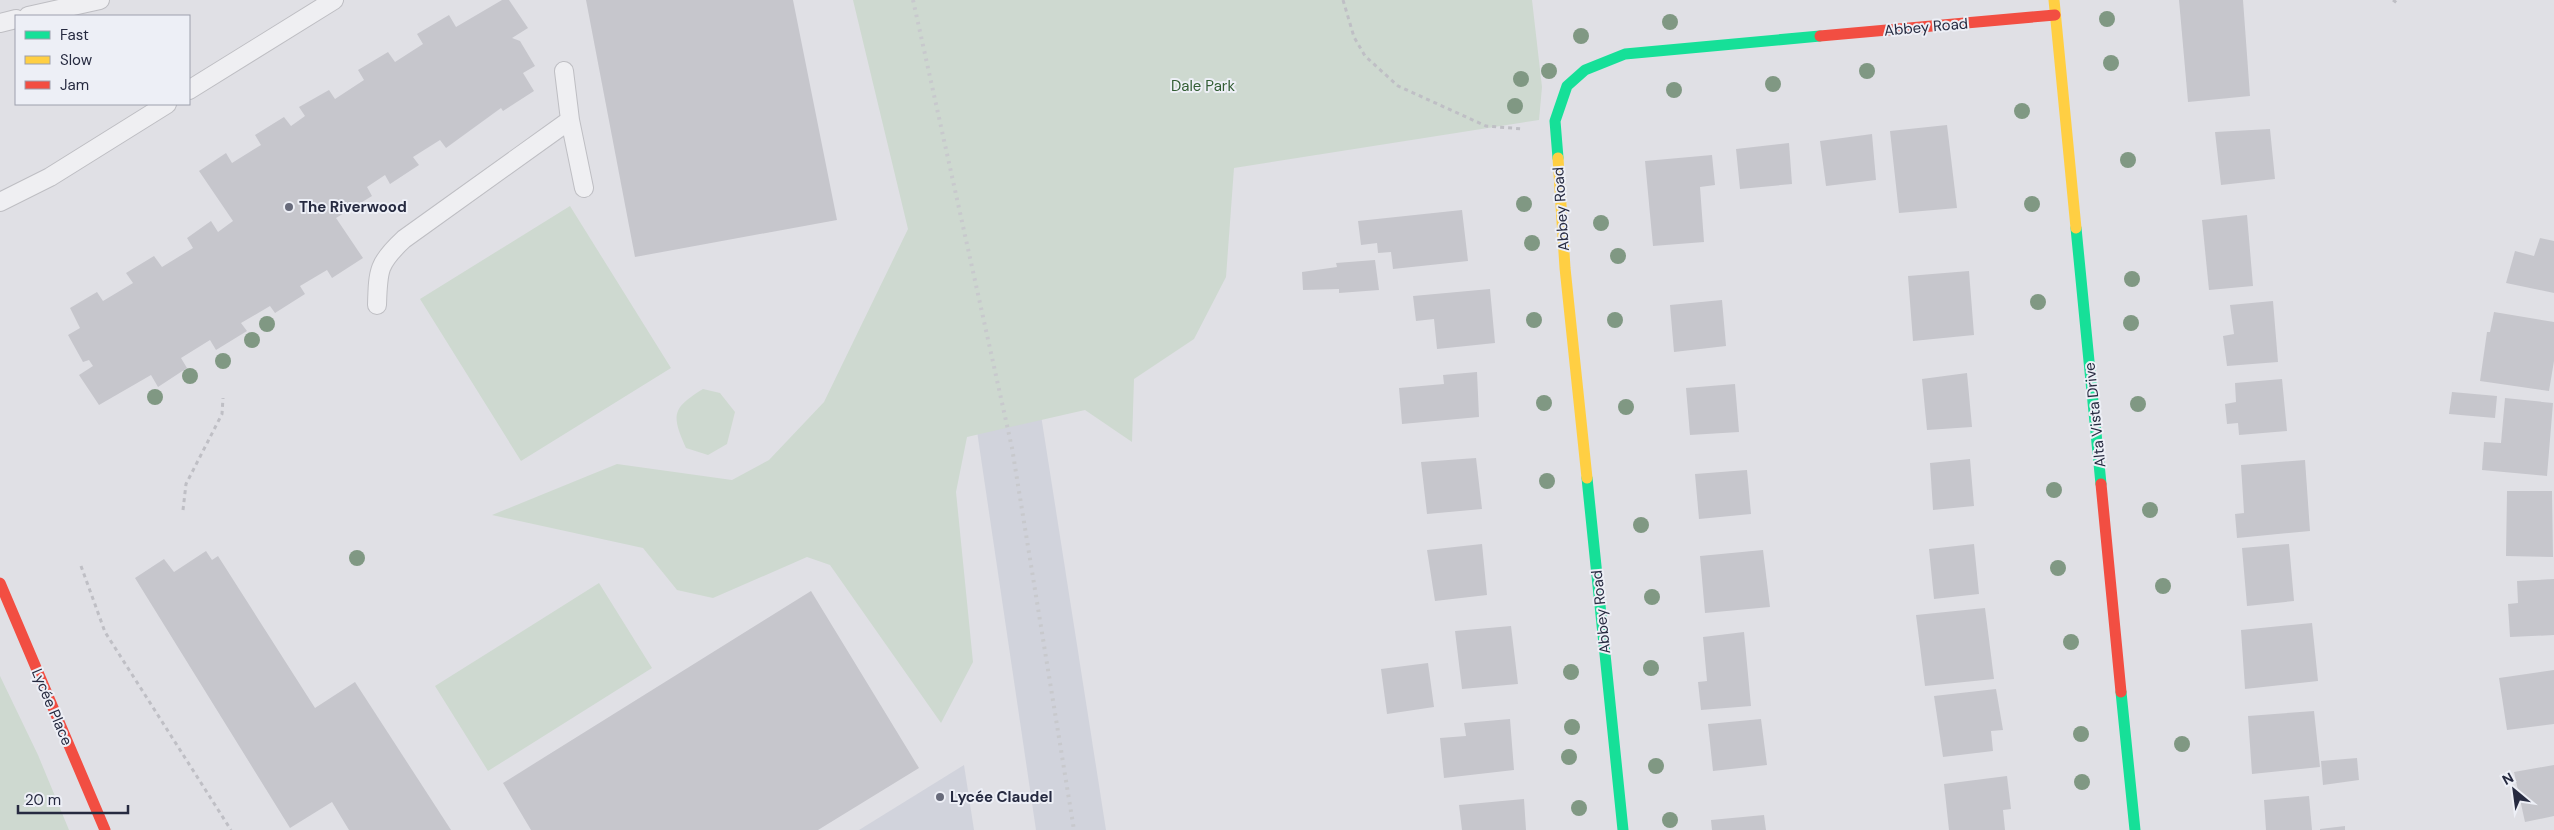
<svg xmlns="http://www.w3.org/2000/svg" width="2554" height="830" viewBox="0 0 2554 830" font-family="'DM Sans',sans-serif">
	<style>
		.built { fill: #d1d3dc }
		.green { fill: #ced9d0 }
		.building { fill: #c6c6cc }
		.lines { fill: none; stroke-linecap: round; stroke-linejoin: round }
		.lane-casing { stroke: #bebec3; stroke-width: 20 }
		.path { stroke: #bfbfc5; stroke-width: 3; stroke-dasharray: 4 4; stroke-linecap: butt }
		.lane { stroke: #efeff2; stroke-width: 18 }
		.fast { stroke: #16e098; stroke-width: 11 }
		.slow { stroke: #ffcf43; stroke-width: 11 }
		.jam { stroke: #f24e42; stroke-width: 11 }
		.rail { stroke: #c8c9cd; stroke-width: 4; stroke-dasharray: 2.5 5; stroke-linecap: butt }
		.tree { fill: #809883 }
		.poi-dot { fill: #676a7a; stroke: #edeff6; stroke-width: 2 }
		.labels { text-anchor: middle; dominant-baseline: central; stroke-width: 4; stroke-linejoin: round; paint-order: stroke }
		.street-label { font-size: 15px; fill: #262a40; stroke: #edeff6 }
		.park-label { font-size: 15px; fill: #325d33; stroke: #edeff6 }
		.poi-label { font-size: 15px; font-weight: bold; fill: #262a40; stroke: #edeff6; text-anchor: start }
	</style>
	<rect width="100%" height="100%" fill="#e0e0e5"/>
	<path class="built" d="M1033 364 1106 830H1036L969 377Z
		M964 765 974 830H859Z"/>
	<path class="green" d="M853 0H1532L1542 87 1539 120 1234 168 1226 277 1194 339 1134 379 1132 442 1085 410 967 437 956 492 973 662 941 723 830 565 807 557 713 598 677 590 643 548 492 515 617 464 732 480 769 460 824 402 908 229Z
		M570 206 671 368 521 461 420 299Z
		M703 389 720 393 735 412 727 444 708 455 686 448C671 415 672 408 703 389Z
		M599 583 652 668 488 771 435 686Z
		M0 676 38 755 69 830H0Z"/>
	<path class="building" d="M502 0H509L528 28 512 38 520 41 535 66 523 73 534 91 503 111 501 108 446 148 440 140 413 157 419 165 390 184 385 175 367 187 372 196 336 218 363 258 332 278 327 270 300 286 305 294 275 313 270 306 241 323 247 331 216 350 210 340 181 358 187 368 158 387 151 375 99 405 79 375 93 366 89 360 83 362 68 335 80 328 70 308 97 292 103 301 133 283 126 273 154 256 162 267 193 248 187 238 211 221 218 232 233 221 199 171 226 153 232 163 261 145 255 135 284 117 291 126 305 116 299 107 329 90 335 99 364 80 358 70 388 52 395 62 423 44 417 34 449 15 456 27Z
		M586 0H793L837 220 635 257Z
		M2179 0H2243L2250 96 2188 102Z
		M1947 125 1957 208 1899 213 1890 131Z
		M2270 129 2275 179 2221 185 2215 132Z
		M1872 134 1876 180 1826 186 1820 141Z
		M1789 143 1792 184 1740 189 1736 149Z
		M1712 155 1715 185 1700 187 1704 242 1653 246 1645 161Z
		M1462 210 1468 261 1393 269 1391 252 1378 253 1377 243 1361 245 1358 221Z
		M2247 215 2253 286 2209 290 2202 220Z
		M2540 238 2554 241V293L2506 283 2515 251 2534 256Z
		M1375 260 1379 290 1339 293V289L1303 290 1302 272 1337 267 1336 263Z
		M1969 271 1974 335 1913 341 1908 276Z
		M1490 289 1495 343 1437 349 1434 319 1416 321 1413 296Z
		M1722 300 1726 346 1674 352 1670 305Z
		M2273 301 2278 362 2227 366 2223 336 2234 334 2230 305Z
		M2494 312 2554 322V361L2549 391 2480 381 2487 332H2490Z
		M1477 372 1479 417 1402 424 1399 388 1444 384 1443 375Z
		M1967 373 1972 427 1927 430 1922 379Z
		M2282 379 2287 431 2239 435 2238 423 2227 424 2225 404 2236 402 2235 383Z
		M1735 384 1739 432 1690 435 1686 388Z
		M2452 392 2497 396 2495 418 2449 414Z
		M2505 398 2553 403 2547 476 2482 470 2484 442 2501 443Z
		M1476 458 1482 509 1427 514 1421 462Z
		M1970 459 1974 506 1933 510 1930 463Z
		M2305 460 2310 531 2237 538 2235 514 2244 513 2241 465Z
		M1747 470 1751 514 1699 519 1695 474Z
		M2507 491H2552L2553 557 2506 556Z
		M1482 544 1487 595 1435 601 1427 550Z
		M1974 544 1979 594 1934 599 1929 549Z
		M2289 544 2294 601 2247 606 2242 548Z
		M1763 550 1770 607 1705 613 1700 556Z
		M206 551 212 560 218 556 315 708 355 682 451 830H349L332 802 290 828 135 578 164 559 174 572Z
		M2554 579V635L2510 637 2508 604 2518 603 2517 581Z
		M811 591 919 768 818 830H531L503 783Z
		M1985 608 1994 679 1925 686 1916 615Z
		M2312 623 2318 681 2245 689 2241 630Z
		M1511 626 1518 684 1462 689 1455 631Z
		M1744 632 1751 706 1701 710 1698 682 1707 681 1703 637Z
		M1428 663 1434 707 1387 714 1381 669Z
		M2554 670V724L2507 730 2499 678Z
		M1996 689 2003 730 1991 731 1993 751 1943 757 1934 696Z
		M2314 711 2320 767 2252 774 2248 716Z
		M1510 719 1514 770 1444 778 1440 738 1466 736 1464 723Z
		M1761 719 1767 765 1713 771 1708 724Z
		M2357 758 2359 780 2323 785 2321 761Z
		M2554 765V816L2525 822 2514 772Z
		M2007 776 2011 809 2003 810 2005 830H1949L1944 784Z
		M2309 796 2312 830H2266L2264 800Z
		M1524 799 1526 830H1462L1459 805Z
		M1764 815 1766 830H1712L1711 820Z
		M2345 826V830H2320V829Z"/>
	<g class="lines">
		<g class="lane-casing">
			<path id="lane" d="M28 16 100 0
				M0 23 16 19
				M189 90 334 0
				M570 120 584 188
				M0 202 50 177 167 104
				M377 305C378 270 378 263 404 239L570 120 564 71"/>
		</g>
		<path class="path" d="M1343 0 1354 37 1365 56 1398 86 1486 126 1523 129
			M2393 0 2397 3
			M183 510 186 484 222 414 223 398
			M81 566 105 632 231 830"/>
		<use href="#lane" class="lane"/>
		<path class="fast" d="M1558 158 1555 121 1567 86 1585 70 1625 54 1820 36
			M2076 228 2101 484
			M1587 478 1623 830
			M2121 692 2135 830"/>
		<path class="slow" d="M2054 0 2076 228
			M1558 158 1565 268 1587 478"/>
		<path class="jam" d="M1820 36 2055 15
			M2101 484 2121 692
			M0 583 105 830"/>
		<path class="rail" d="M913 0 1012 448 1074 830"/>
	</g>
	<g class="tree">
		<circle cx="2107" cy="19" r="8"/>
		<circle cx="1670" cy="22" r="8"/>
		<circle cx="1581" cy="36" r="8"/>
		<circle cx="2111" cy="63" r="8"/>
		<circle cx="1549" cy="71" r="8"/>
		<circle cx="1867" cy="71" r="8"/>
		<circle cx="1521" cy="79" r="8"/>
		<circle cx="1773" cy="84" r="8"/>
		<circle cx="1674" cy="90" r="8"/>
		<circle cx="1515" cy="106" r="8"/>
		<circle cx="2022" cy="111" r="8"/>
		<circle cx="2128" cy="160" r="8"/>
		<circle cx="1524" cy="204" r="8"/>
		<circle cx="2032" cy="204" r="8"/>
		<circle cx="1601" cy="223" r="8"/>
		<circle cx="1532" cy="243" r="8"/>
		<circle cx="1618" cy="256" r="8"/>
		<circle cx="2132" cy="279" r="8"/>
		<circle cx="2038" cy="302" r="8"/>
		<circle cx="1534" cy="320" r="8"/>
		<circle cx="1615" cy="320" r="8"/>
		<circle cx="2131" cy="323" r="8"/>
		<circle cx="267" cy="324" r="8"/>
		<circle cx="252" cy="340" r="8"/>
		<circle cx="223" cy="361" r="8"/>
		<circle cx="190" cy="376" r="8"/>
		<circle cx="155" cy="397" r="8"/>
		<circle cx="1544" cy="403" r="8"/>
		<circle cx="2138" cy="404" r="8"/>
		<circle cx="1626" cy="407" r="8"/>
		<circle cx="1547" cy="481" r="8"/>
		<circle cx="2054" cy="490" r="8"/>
		<circle cx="2150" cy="510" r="8"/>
		<circle cx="1641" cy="525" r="8"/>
		<circle cx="357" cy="558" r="8"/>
		<circle cx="2058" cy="568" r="8"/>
		<circle cx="2163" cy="586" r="8"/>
		<circle cx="1652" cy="597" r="8"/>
		<circle cx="2071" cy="642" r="8"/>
		<circle cx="1651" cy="668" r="8"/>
		<circle cx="1571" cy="672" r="8"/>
		<circle cx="1572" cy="727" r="8"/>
		<circle cx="2081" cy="734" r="8"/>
		<circle cx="2182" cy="744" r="8"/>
		<circle cx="1569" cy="757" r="8"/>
		<circle cx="1656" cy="766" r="8"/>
		<circle cx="2082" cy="782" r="8"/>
		<circle cx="1579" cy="808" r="8"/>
		<circle cx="1670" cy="820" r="8"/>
	</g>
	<g class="poi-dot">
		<circle cx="289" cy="207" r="5"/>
		<circle cx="940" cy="797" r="5"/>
	</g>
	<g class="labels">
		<g class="street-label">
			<text transform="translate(1926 27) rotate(-5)">Abbey Road</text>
			<text transform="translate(1561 209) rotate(-94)">Abbey Road</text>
			<text transform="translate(2095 415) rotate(-96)">Alta Vista Drive</text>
			<text transform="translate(1601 612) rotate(-96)">Abbey Road</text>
			<text transform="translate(52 707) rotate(67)">Lycée Place</text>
		</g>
		<g class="park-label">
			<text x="1203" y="86">Dale Park</text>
		</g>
		<g class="poi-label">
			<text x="299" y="207">The Riverwood</text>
			<text x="950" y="797">Lycée Claudel</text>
		</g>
	</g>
	<rect x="15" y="15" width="175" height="90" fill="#edeff6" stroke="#9da0ad"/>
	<rect x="25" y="31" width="25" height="8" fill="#16e098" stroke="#9da0ad"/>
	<text x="60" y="40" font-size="15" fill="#262a40">Fast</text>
	<rect x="25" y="56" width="25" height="8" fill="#ffcf43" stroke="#9da0ad"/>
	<text x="60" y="65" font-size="15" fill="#262a40">Slow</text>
	<rect x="25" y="81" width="25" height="8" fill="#f24e42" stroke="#9da0ad"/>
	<text x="60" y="90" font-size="15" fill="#262a40">Jam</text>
	<g transform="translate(2514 790) rotate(331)" stroke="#edeff6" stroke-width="4" paint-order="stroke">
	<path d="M0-4L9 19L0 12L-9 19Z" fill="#262a40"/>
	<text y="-8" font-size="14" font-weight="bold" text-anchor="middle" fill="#262a40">N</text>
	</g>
	<path d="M18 805v8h110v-8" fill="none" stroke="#262a40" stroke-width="2.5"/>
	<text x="25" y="805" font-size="15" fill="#262a40" stroke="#edeff6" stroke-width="4" paint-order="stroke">20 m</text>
</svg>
